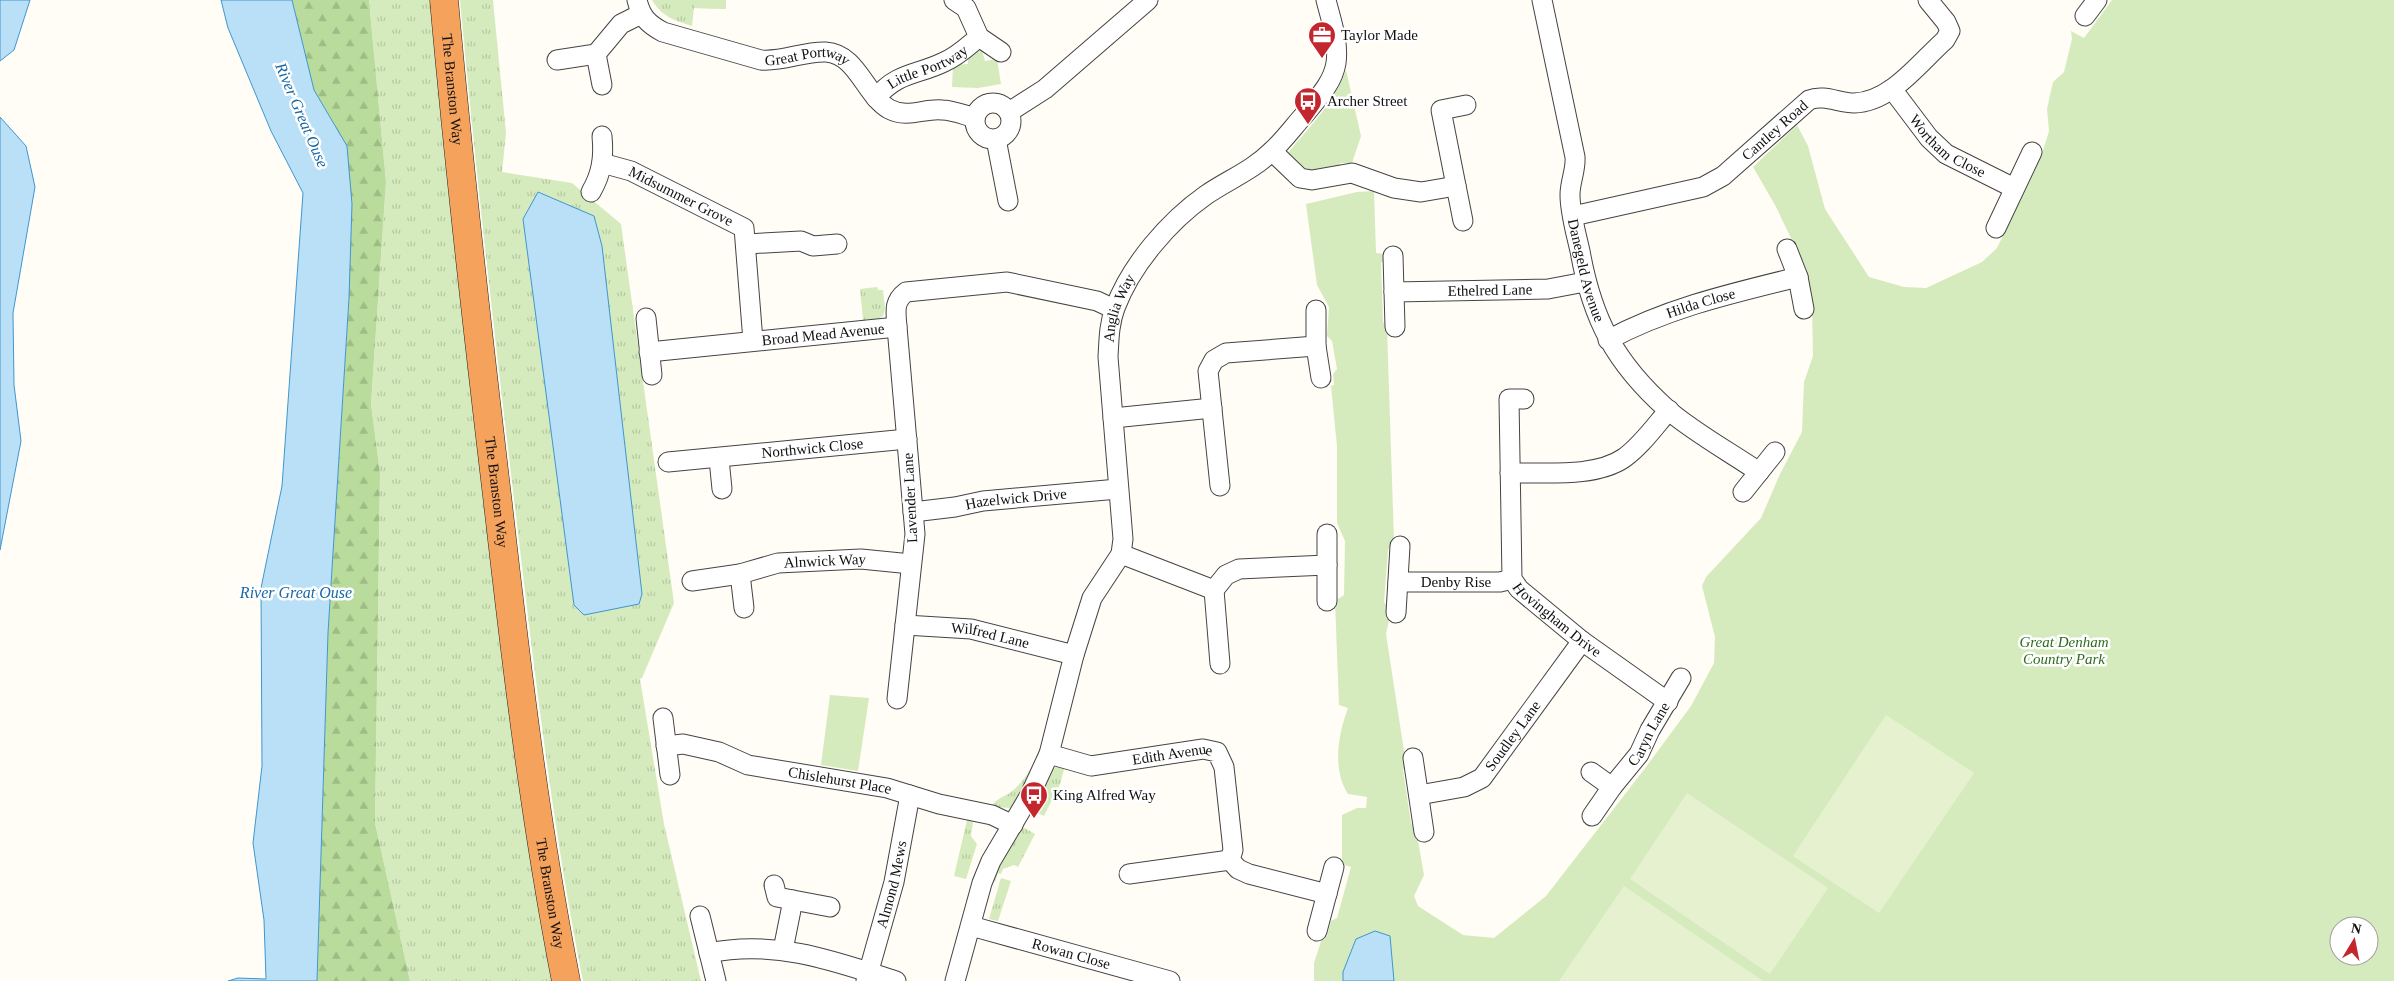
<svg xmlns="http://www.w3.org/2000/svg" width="2394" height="981" viewBox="0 0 2394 981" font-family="Georgia,serif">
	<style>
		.grass { fill: url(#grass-tufts) }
		.forest { fill: url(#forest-firs) }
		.park { fill: #d5ebbd; fill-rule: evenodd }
		.pitch { fill: #e6f2cf }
		.water { fill: #b9e0f7; stroke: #3f96cf }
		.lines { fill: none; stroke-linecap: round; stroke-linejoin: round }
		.minor-casing { stroke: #444; stroke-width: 21 }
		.highway-casing { stroke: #222; stroke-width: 29 }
		.minor { stroke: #fff; stroke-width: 19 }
		.highway { stroke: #f5a25d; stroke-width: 28 }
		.labels { text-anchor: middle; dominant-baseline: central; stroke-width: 5; stroke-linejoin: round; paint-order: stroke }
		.poi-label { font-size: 15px; fill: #111; stroke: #fff; text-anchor: start }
		.street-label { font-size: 15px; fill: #111; stroke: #fff }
		.park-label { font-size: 15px; font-style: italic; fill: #2f6b1f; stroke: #fff }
		.water-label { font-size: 16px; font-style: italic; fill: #1768a6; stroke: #fff }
	</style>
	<defs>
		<pattern id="grass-tufts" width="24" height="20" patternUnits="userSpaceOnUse" patternTransform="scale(1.25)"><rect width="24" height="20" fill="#d5ebbd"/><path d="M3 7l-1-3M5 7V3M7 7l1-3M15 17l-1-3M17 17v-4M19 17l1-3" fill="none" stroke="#b6c8a1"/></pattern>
		<pattern id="forest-firs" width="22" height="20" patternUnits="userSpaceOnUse" patternTransform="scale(1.25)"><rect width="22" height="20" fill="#b9dc9c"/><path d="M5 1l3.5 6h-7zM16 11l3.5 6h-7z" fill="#9ebc85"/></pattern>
	</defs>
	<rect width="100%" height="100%" fill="#fffdf5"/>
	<path class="grass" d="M369 0H433L557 981H410L375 823 380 473 371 404 386 182Z
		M460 0H493L506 133 502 172 572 183 621 224 674 603 642 678 640 679 664 824 701 981H583C553 830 535 676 517 524 496 349 476 175 460 0Z
		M652 0H726V9L694 8 692 26C675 21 661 16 652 0Z
		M877 287 878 290H883L885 309 883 316 878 319 863 320 860 289Z
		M1038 752 1042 754 1029 783 1012 808 991 807C995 799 1004 797 1011 792 1024 782 1032 768 1038 752Z
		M1065 766 1060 784 1044 816 1031 810 1050 771 1056 767Z
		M967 820 973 822 971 836 977 844 966 879 954 876Z
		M1021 826 1035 834 1018 867 1014 865 1003 869 1001 874 998 873 995 882 990 881Z
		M1001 878 1011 881 998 921 989 919Z"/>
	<path class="forest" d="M292 0H369L386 182 371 404 380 473 375 823 410 981H317L328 633 349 298 347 146 314 90Z"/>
	<path class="park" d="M694 0H726V9L695 8Z
		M2112 0H2394V981H1314V963L1323 935 1327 936 1331 921 1337 918 1351 867 1342 864V815L1357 808H1366L1367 797 1348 794C1332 769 1338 735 1348 708L1339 705 1335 601 1344 595 1345 541 1337 523V446L1331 386 1334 385 1333 374 1337 369 1332 341 1327 336 1329 307 1317 285 1306 204 1357 192 1374 191 1376 253 1386 254V258L1381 263 1383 322 1387 328 1394 541 1388 550 1384 602 1391 611 1386 634 1406 764 1403 770 1411 823 1417 835 1424 875 1414 896 1418 906 1463 935 1494 938 1546 896 1643 771 1691 706 1714 663 1715 637 1702 586 1706 577 1761 518 1780 474 1802 432 1804 382 1813 356 1812 306 1804 265 1775 205 1753 167 1797 125 1808 146 1825 209 1869 277 1904 287 1926 288 1982 262 1997 248 2042 154 2049 131 2047 109 2053 82 2064 72 2072 39 2071 31 2084 38ZM2339 926H2369V956H2339Z
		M982 51 985 61 997 59 1001 84 978 88 952 87 953 65 968 64V53Z
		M1346 70 1361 136 1352 163H1340L1341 168 1308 173 1290 157 1288 153C1310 126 1334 103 1346 70Z
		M830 695 869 698 858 771 821 765Z"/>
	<path class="pitch" d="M1886 715 1974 773 1879 913 1793 856Z
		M1687 793 1828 888 1770 974 1630 879Z
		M1624 886 1763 981H1559Z"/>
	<path class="water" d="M0 0H30L14 50 0 61Z
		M221 0H292L314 90 347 146 352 204 349 298 328 633 317 981H228L238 978 266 979 264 920 253 843 262 766 261 588 282 486 303 193 271 131 228 28Z
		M0 117 26 146 35 187 13 313 14 385 21 441 0 550Z
		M538 192 594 216 602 246 642 594 639 604 584 615 574 605 523 219Z
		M1375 931 1390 936 1394 981H1343V972L1356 939Z"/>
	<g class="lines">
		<g class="minor-casing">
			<g id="minor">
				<path id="s1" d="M637 0C641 17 648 24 663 32L761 60C783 62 804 51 826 52 857 54 865 95 889 109 908 119 924 108 942 110 953 110 964 115 975 118"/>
				<path d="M954 0 966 8 979 37 1001 52"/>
				<path id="s2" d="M1542 0 1575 157C1576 171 1570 181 1570 195 1570 213 1576 233 1580 251 1592 319 1615 363 1668 410 1692 431 1731 453 1759 472"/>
				<path d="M2085 16 2097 0"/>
				<path d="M596 54 602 85"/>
				<path d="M557 60 596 54 621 24 641 14"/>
				<path id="s3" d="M1892 89 1929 138 1946 154 2014 188"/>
				<path id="s4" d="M876 98C897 72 918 75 944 62 958 56 968 46 979 37"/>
				<circle cx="993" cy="121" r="18"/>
				<path d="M1009 112 1045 89 1148 0"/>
				<path d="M996 139 1008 201"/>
				<path d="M1272 151 1300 178 1312 180 1352 173 1394 188 1421 192 1456 186"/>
				<path id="s5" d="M602 163 631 171 744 228 753 341"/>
				<path d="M591 192C602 173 604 157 602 136"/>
				<path id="s6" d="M1573 216 1703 187 1723 176 1809 100C1824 94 1839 103 1854 103 1891 102 1919 63 1945 40L1950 31 1946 22 1928 0"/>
				<path d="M1463 221 1441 110 1466 105"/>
				<path d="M1996 228 2032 152"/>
				<path d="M746 244 801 241 813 246 837 244"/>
				<path d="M1787 249 1798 277 1804 309"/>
				<path d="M1393 256 1395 327"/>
				<path id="s7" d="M1394 292 1548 289 1585 282"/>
				<path d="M1316 310V346L1321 378"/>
				<path d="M646 318 652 375"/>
				<path id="s8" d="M1608 340C1667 308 1733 293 1798 277"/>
				<path id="s9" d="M649 352 897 327"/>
				<path id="s10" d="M1524 399H1509L1512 579 1519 589 1582 641 1668 702"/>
				<path d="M1113 418 1212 408"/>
				<path d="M719 459 722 489"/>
				<path id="s11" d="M668 462 907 439"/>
				<path d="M1510 473C1544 472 1595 478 1624 458 1641 446 1655 426 1669 410"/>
				<path d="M1220 486 1208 371 1214 360 1226 353 1316 346"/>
				<path d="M1743 492 1775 452"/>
				<path id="s12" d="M913 512 955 507 983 501 1118 489"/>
				<path d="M1121 554 1214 590 1226 575 1239 569 1327 565"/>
				<path d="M740 574 744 608"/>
				<path id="s13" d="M692 581 740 574 778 563 861 559 911 564"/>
				<path id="s14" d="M1398 582H1500L1512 579"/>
				<path d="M1214 590 1220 664"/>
				<path d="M1327 601V534"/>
				<path d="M1396 613 1400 546"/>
				<path id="s15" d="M905 625 971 629 1074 655"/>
				<path d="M897 699 915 534 897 327C896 312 893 302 906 292L1007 282 1097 301 1114 309"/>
				<path d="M663 718 670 775"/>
				<path id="s16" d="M666 746 683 744 719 752 748 765 887 788 939 804 992 815 1013 825"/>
				<path id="s17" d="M1049 754 1091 766 1203 749 1217 752 1224 767 1233 850 1230 860 1238 869 1249 874 1327 894"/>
				<path d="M1413 758 1424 832"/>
				<path d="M1591 772 1612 787"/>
				<path id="s18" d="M1419 795 1464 787 1482 778 1582 641"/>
				<path id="s19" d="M1592 816 1612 787 1639 754 1650 730 1681 678"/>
				<path d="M1129 874 1230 860"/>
				<path d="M774 885 777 897 830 907"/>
				<path d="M700 916 716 981"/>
				<path id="s20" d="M971 926 1170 981"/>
				<path d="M1317 931 1334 867"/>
				<path d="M783 950 793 900"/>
				<path d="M709 953C774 939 835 961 896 981"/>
				<path id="s21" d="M866 981 894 882 910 795"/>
				<path id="s22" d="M955 981 982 883 991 861 1030 795 1049 754 1074 655 1092 598 1121 554 1123 539 1108 357C1109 340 1109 324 1115 308 1131 265 1169 221 1206 195 1228 180 1253 170 1272 151 1284 140 1294 126 1305 114 1317 99 1333 83 1336 63 1339 42 1331 20 1326 0"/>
			</g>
		</g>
		<g class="highway-casing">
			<g id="highway">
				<path id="s23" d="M444 0C459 168 478 336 498 504 516 663 535 823 566 981"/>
			</g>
		</g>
		<use href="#minor" class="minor"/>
		<use href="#highway" class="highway"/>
	</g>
	<defs>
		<g id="office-pin" transform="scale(1.4375)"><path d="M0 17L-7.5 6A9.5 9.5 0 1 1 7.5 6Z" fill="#c4262e" stroke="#fff"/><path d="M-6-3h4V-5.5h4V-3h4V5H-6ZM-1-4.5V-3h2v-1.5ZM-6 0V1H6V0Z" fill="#fff"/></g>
		<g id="bus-pin" transform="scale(1.4375)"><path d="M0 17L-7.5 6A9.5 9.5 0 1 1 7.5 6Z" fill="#c4262e" stroke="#fff"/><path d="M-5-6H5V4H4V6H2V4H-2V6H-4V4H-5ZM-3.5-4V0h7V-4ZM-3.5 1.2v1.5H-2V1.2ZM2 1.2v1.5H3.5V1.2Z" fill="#fff"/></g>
	</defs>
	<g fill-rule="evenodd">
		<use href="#office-pin" x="1322" y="35"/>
		<use href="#bus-pin" x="1308" y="101"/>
		<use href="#bus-pin" x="1034" y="795"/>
	</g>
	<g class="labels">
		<g class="poi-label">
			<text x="1341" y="35">Taylor Made</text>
			<text x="1327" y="101">Archer Street</text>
			<text x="1053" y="795">King Alfred Way</text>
		</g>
		<g class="street-label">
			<text stroke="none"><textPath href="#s1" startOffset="192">Great Portway</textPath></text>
			<text stroke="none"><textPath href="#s4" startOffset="61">Little Portway</textPath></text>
			<text stroke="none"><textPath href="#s23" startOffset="90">The Branston Way</textPath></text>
			<text stroke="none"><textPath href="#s6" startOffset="225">Cantley Road</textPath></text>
			<text stroke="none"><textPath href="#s3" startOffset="81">Wortham Close</textPath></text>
			<text stroke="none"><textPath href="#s5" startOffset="86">Midsummer Grove</textPath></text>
			<text stroke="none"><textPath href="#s2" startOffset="276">Danegeld Avenue</textPath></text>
			<text stroke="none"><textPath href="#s7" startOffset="96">Ethelred Lane</textPath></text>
			<text stroke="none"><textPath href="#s8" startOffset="100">Hilda Close</textPath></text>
			<text stroke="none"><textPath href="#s22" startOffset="710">Anglia Way</textPath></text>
			<text stroke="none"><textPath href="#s9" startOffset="175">Broad Mead Avenue</textPath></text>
			<text stroke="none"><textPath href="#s11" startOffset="145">Northwick Close</textPath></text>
			<text stroke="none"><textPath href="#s23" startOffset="495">The Branston Way</textPath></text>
			<text transform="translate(910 498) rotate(-93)">Lavender Lane</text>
			<text stroke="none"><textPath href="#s12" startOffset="104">Hazelwick Drive</textPath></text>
			<text stroke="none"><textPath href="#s13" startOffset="135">Alnwick Way</textPath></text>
			<text stroke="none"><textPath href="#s14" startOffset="58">Denby Rise</textPath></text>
			<text stroke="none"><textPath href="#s10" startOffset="256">Hovingham Drive</textPath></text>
			<text stroke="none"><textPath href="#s15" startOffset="86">Wilfred Lane</textPath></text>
			<text stroke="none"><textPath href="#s19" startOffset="100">Caryn Lane</textPath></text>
			<text stroke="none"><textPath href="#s18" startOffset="118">Soudley Lane</textPath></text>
			<text stroke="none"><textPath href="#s17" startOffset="126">Edith Avenue</textPath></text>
			<text stroke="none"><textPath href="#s16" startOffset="179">Chislehurst Place</textPath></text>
			<text stroke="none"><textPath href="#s21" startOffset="100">Almond Mews</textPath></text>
			<text stroke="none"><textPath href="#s23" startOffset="900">The Branston Way</textPath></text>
			<text stroke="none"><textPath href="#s20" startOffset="104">Rowan Close</textPath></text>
		</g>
		<g class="park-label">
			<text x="2064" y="642">Great Denham<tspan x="2064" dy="17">Country Park</tspan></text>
		</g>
		<g class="water-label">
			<text transform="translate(302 115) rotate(67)">River Great Ouse</text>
			<text x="296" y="592">River Great Ouse</text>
		</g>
	</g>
	<g transform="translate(2354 941) rotate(10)"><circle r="24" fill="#ffffff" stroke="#a0a0a0"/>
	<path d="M0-4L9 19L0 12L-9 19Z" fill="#c4262e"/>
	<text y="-8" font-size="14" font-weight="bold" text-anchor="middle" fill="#111111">N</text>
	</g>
</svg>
